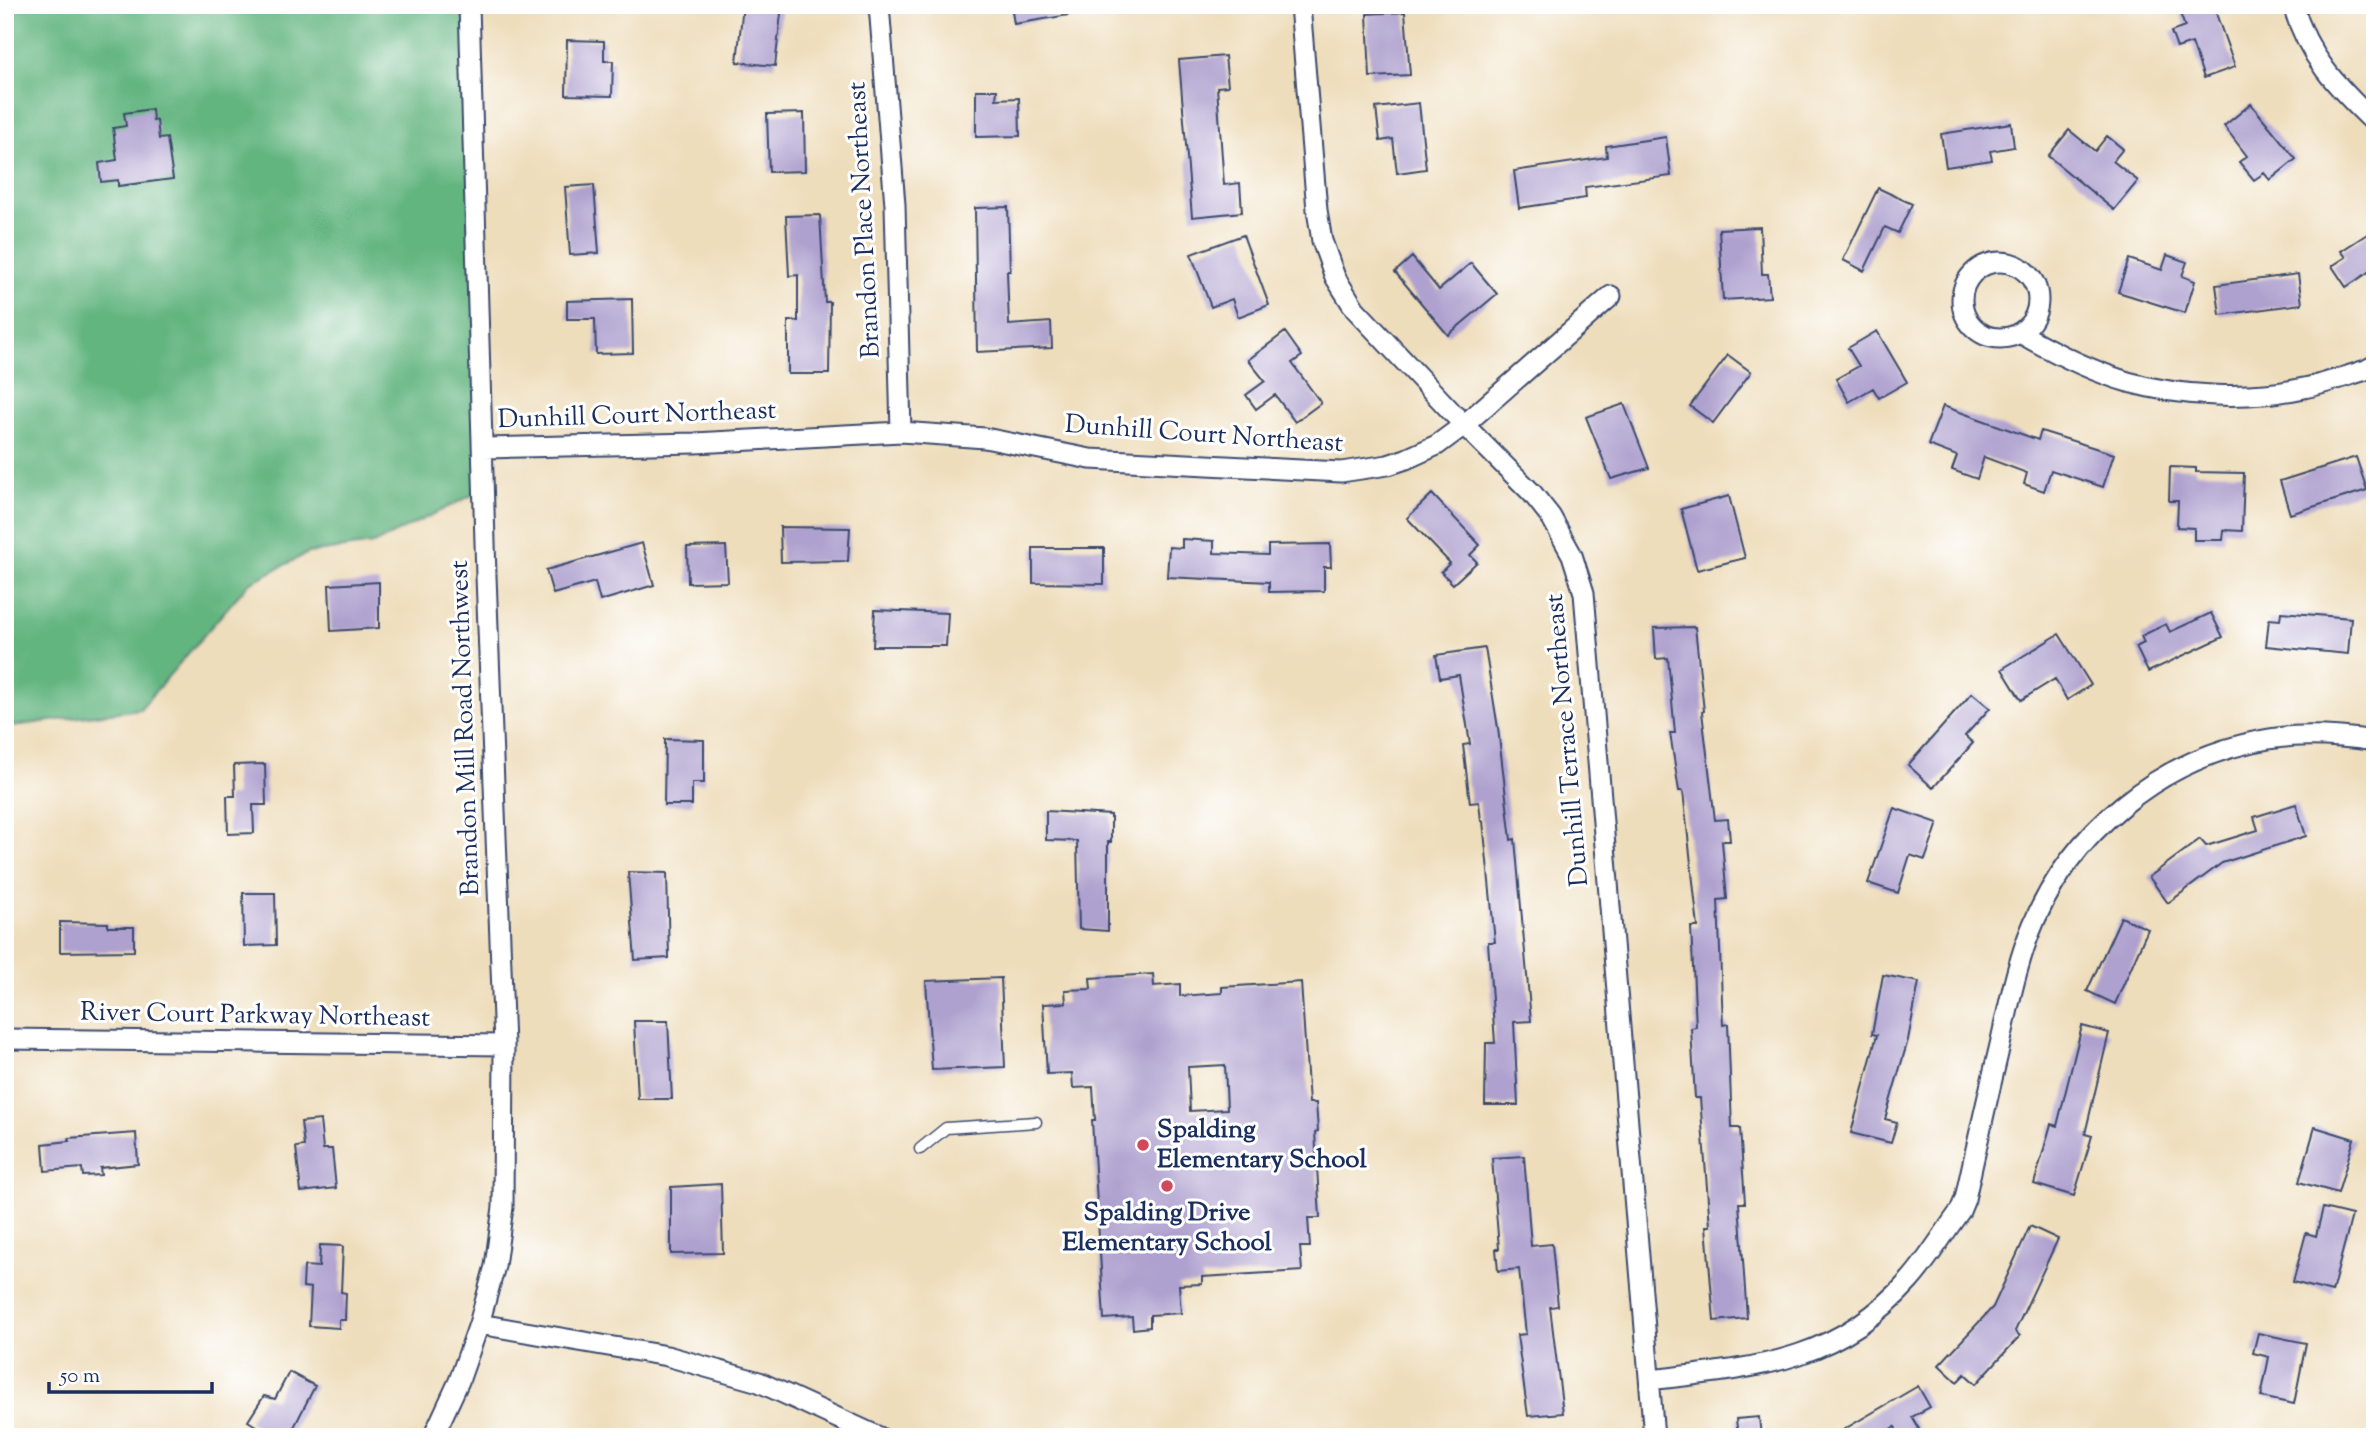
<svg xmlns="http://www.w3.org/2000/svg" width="2380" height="1442" viewBox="0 0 2380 1442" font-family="'Sorts Mill Goudy',serif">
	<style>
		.forest { fill: #63b580; stroke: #3f726f; stroke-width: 2 }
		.building { fill: #afa1cf; fill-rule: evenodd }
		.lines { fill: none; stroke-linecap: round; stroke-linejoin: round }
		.service-casing { stroke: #3b496c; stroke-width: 13 }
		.minor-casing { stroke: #3b496c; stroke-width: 23 }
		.service { stroke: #fff; stroke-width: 10 }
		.minor { stroke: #fff; stroke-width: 19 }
		.poi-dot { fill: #d1495b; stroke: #fff; stroke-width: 2.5 }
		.labels { text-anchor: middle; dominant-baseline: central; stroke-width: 6; stroke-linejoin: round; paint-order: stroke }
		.street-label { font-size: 26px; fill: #1b2f5e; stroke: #fff }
		.poi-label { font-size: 26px; font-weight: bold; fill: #1b2f5e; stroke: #fff; text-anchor: start }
	</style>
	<rect width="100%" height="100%" fill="#fff"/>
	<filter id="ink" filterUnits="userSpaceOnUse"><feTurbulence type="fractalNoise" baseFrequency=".0143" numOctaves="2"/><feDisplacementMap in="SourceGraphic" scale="14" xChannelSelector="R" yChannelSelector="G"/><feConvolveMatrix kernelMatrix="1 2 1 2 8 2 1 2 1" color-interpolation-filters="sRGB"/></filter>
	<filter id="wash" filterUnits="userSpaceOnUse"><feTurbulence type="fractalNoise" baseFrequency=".00686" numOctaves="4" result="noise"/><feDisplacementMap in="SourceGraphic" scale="28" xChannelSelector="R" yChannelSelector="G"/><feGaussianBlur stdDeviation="1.57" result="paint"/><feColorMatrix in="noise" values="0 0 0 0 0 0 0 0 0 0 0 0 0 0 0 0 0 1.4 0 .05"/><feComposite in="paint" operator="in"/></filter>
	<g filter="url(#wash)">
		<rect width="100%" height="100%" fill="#edb"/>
		<path class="forest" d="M5 5H467L479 492 373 544 308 553 249 583 140 709 5 727Z"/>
		<g id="blocks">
			<path class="building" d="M743 5H782L775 66 737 62Z
				M1011 5H1069V15L1014 24Z
				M2177 5H2213L2235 67 2204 78 2192 43 2177 48 2171 32 2185 27Z
				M1405 12 1410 75 1370 77 1367 14Z
				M567 40 604 41V61H613L612 96 566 95Z
				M1225 56 1228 86 1217 87 1224 185 1240 183 1242 212 1192 217 1179 60Z
				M976 90H997L996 99 1019 98 1020 136 976 137Z
				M1419 103 1426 169 1397 173 1393 139 1380 141 1376 108Z
				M2251 104 2296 159 2270 180 2264 173 2254 180 2239 162 2247 156 2224 126Z
				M152 109 153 121 157 120 159 139 167 138 173 179 118 186V180L101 182 99 163 117 160 113 128 126 126 124 113Z
				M804 113 805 171 769 172 767 114Z
				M2011 123 2014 147 1990 151 1992 160 1946 167 1941 134Z
				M2069 130 2095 151 2107 136 2123 149 2113 161 2138 181 2114 210 2048 156Z
				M1666 137 1671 176 1585 187 1586 198 1519 208 1514 171 1607 157 1606 146Z
				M594 185 599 253 570 255 565 187Z
				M1878 188 1912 204 1898 233 1885 227 1864 271 1843 260Z
				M1008 207 1010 271H1007L1009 325 1051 322 1052 348 977 352 975 208Z
				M820 215 825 302H830L829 374H788V321H798V275L789 276 786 216Z
				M1760 227 1762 274H1768L1770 297 1723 300 1719 229Z
				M2375 229V268L2346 287 2332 266 2346 257 2341 251Z
				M1243 235 1269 305 1238 317 1232 299 1211 307 1191 254Z
				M2167 255 2187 262 2182 276 2195 281 2185 313 2118 292 2129 259 2162 270Z
				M1412 257 1439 290 1471 263 1497 294 1448 335 1395 272Z
				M2298 274 2302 304 2220 315 2216 285Z
				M632 299 633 353 596 354 595 319H567V301Z
				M1877 331 1907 382 1879 398 1873 388 1849 402 1836 379 1859 366 1848 348Z
				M1285 332 1302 356 1292 363 1321 403 1295 422 1275 395 1256 409 1246 395 1265 381 1248 360Z
				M1728 355 1751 372 1713 423 1690 406Z
				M1624 404 1649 468 1611 479 1586 417Z
				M1943 406 2038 440 2041 431 2114 454 2103 487 2051 470 2044 491 2024 484 2027 473 1984 457 1977 479 1952 470 1957 456 1928 445Z
				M2356 457 2367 490 2290 514 2280 481Z
				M2170 467 2196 468V472L2244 473 2242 531 2224 530 2223 540H2194V528L2177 527 2178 501H2169Z
				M1432 494 1480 545 1470 555 1477 562 1453 584 1441 572 1450 563 1407 518Z
				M1729 496 1745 558 1697 570 1681 509Z
				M780 527 850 528 848 561 781 562Z
				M1182 539 1214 541V553L1268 555V545L1330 544 1331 567H1324V591L1269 592V582L1167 577 1169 547 1182 548Z
				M642 543 654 585 600 601 595 582 553 594 546 570Z
				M726 546 728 582 688 583 687 547Z
				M1033 548H1104V584L1033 583Z
				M379 582V628L331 631 329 585Z
				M875 610 948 613 946 646H873Z
				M2281 612 2351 618 2348 654 2266 646 2269 619 2280 620Z
				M2211 613 2223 637 2148 672 2136 647 2144 643 2141 636 2166 624 2170 632Z
				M1695 627 1704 711 1702 712 1715 820 1728 819 1730 841H1722L1727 899 1718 900 1723 1025 1728 1024 1732 1128H1740L1745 1203H1739L1747 1318 1714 1321 1706 1226H1710L1700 1098H1695L1691 1028 1696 1027 1691 927H1698L1683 791H1679L1670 733H1675L1668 658 1656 659 1654 628Z
				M2059 634 2091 685 2067 700 2055 679 2021 700 2002 669Z
				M1485 648 1498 728 1511 840 1515 839 1531 1021 1514 1022 1518 1105H1485L1486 1043H1495L1488 942H1495L1483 821H1481L1479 802 1470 803 1463 745 1470 744 1459 675 1440 678 1436 655Z
				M1972 693 1990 708 1965 736 1973 743 1933 788 1908 765Z
				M665 739 704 740V783H692V805H664Z
				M265 764 266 805H253L254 833 228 834 227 796H235L234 765Z
				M2296 804 2306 836 2222 863 2168 903 2149 877 2200 839 2206 846 2258 830 2254 817Z
				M1894 808 1938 823 1925 860 1910 855 1898 893 1868 883Z
				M1046 811 1111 815V842H1108V931L1079 929 1077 841 1046 840Z
				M628 872 667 873 669 958 635 960Z
				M243 893H275L276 945 244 946Z
				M2121 917 2148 929 2115 1004 2087 991Z
				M60 922 108 923V927H134V951L60 952Z
				M1153 974 1154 986 1180 984V996L1222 993V987L1301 982 1309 1103H1316L1318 1131 1315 1132 1320 1218H1308L1310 1247H1300L1302 1271 1202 1277V1284L1179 1285 1181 1313 1150 1315V1327L1133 1329 1132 1317 1104 1319 1092 1120H1095L1093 1087 1073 1088 1072 1073 1047 1074 1043 1004 1066 1003 1065 990 1091 989 1090 978ZM1225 1065 1227 1109 1190 1111 1188 1067Z
				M1883 975 1919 982 1908 1040 1885 1119 1897 1122 1891 1143 1851 1133 1877 1035 1872 1034Z
				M1001 978 1005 1067 932 1070 926 981Z
				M634 1021H668L672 1099H638Z
				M2082 1026 2109 1033 2085 1134 2092 1136 2074 1196 2034 1184 2051 1124 2057 1126Z
				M320 1120 323 1149H332L336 1188 301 1192 296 1147 304 1146 301 1122Z
				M2315 1127 2354 1139 2338 1193 2299 1182Z
				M136 1133 138 1164 100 1168 101 1175 83 1176 82 1168 45 1171 43 1144 70 1141 69 1138Z
				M1524 1156 1531 1246 1552 1244 1558 1306 1550 1307 1563 1413 1528 1416 1517 1335 1526 1334 1519 1269 1498 1271 1496 1249H1499L1492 1158Z
				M721 1184 723 1253 671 1254V1187Z
				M2323 1208 2352 1215 2332 1292 2293 1282 2306 1233 2316 1236Z
				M2030 1226 2058 1239 2015 1331 2020 1336 1976 1384 1965 1374 1957 1382 1939 1365 1993 1307Z
				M320 1245 343 1246 341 1292 346 1293 345 1320H339V1328L309 1326 311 1288 303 1287 304 1266 319 1267Z
				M2258 1333 2306 1343 2294 1404 2261 1397 2269 1357 2253 1353Z
				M289 1372 315 1386 289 1437H253L259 1428 248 1421 264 1396 275 1399Z
				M1918 1386 1930 1407 1912 1417 1919 1429 1905 1437H1900L1895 1427 1877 1437H1831Z
				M1759 1417 1761 1437H1738L1736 1419Z"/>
		</g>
	</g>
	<g filter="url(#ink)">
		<use href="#blocks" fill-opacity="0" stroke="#3b496c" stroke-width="2"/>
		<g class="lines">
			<g class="service-casing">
				<path id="service" d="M920 1149 946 1128 1036 1122"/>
			</g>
			<g class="minor-casing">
				<path id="minor" d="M879 5 895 205 901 432
					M1300 5 1317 210 1322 241 1335 277 1355 309 1464 425 1532 493 1551 517 1572 555 1584 593 1654 1437
					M2293 5C2308 57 2337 87 2375 123
					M1962 300a38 38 0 1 1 76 0a38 38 0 1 1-76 0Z
					M2020 333C2053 352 2091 371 2128 382 2181 397 2250 400 2304 388 2325 384 2346 376 2366 370L2375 365
					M484 448 695 443 901 432 985 438 1090 459 1341 472 1388 465 1406 459 1437 445 1464 425 1611 296
					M5 1039 504 1045
					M479 1324 667 1356 759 1382 879 1437
					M1650 1380C1752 1368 1835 1364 1909 1281 1928 1260 1943 1234 1960 1211L1965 1199C1976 1148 1988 1096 2000 1045 2008 1009 2015 972 2028 937 2067 833 2160 757 2269 739 2304 733 2340 736 2375 741
					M433 1437 459 1381 479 1324 495 1266 503 1207 504 1045 486 576 469 5"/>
			</g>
			<use href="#service" class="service"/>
			<use href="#minor" class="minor"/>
		</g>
	</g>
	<g class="poi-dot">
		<circle cx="1143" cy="1145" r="7"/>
		<circle cx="1167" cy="1186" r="7"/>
	</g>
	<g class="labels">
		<g class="street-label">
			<text transform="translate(865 220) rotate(-93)">Brandon Place Northeast</text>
			<text transform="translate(637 416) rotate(-2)">Dunhill Court Northeast</text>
			<text transform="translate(1204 435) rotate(4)">Dunhill Court Northeast</text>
			<text transform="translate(466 728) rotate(-92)">Brandon Mill Road Northwest</text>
			<text transform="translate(1568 740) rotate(-95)">Dunhill Terrace Northeast</text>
			<text transform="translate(255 1016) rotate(1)">River Court Parkway Northeast</text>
		</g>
		<g class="poi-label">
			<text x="1157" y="1130">Spalding<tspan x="1157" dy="30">Elementary School</tspan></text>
			<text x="1167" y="1213" text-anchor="middle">Spalding Drive<tspan x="1167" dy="30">Elementary School</tspan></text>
		</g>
	</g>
	<rect width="2380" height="1442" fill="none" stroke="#fff" stroke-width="28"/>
	<path d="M49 1382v10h163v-10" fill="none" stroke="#1b2f5e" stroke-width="3.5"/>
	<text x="60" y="1382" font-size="21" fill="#1b2f5e" stroke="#ffffff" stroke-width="5" paint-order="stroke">50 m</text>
</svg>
